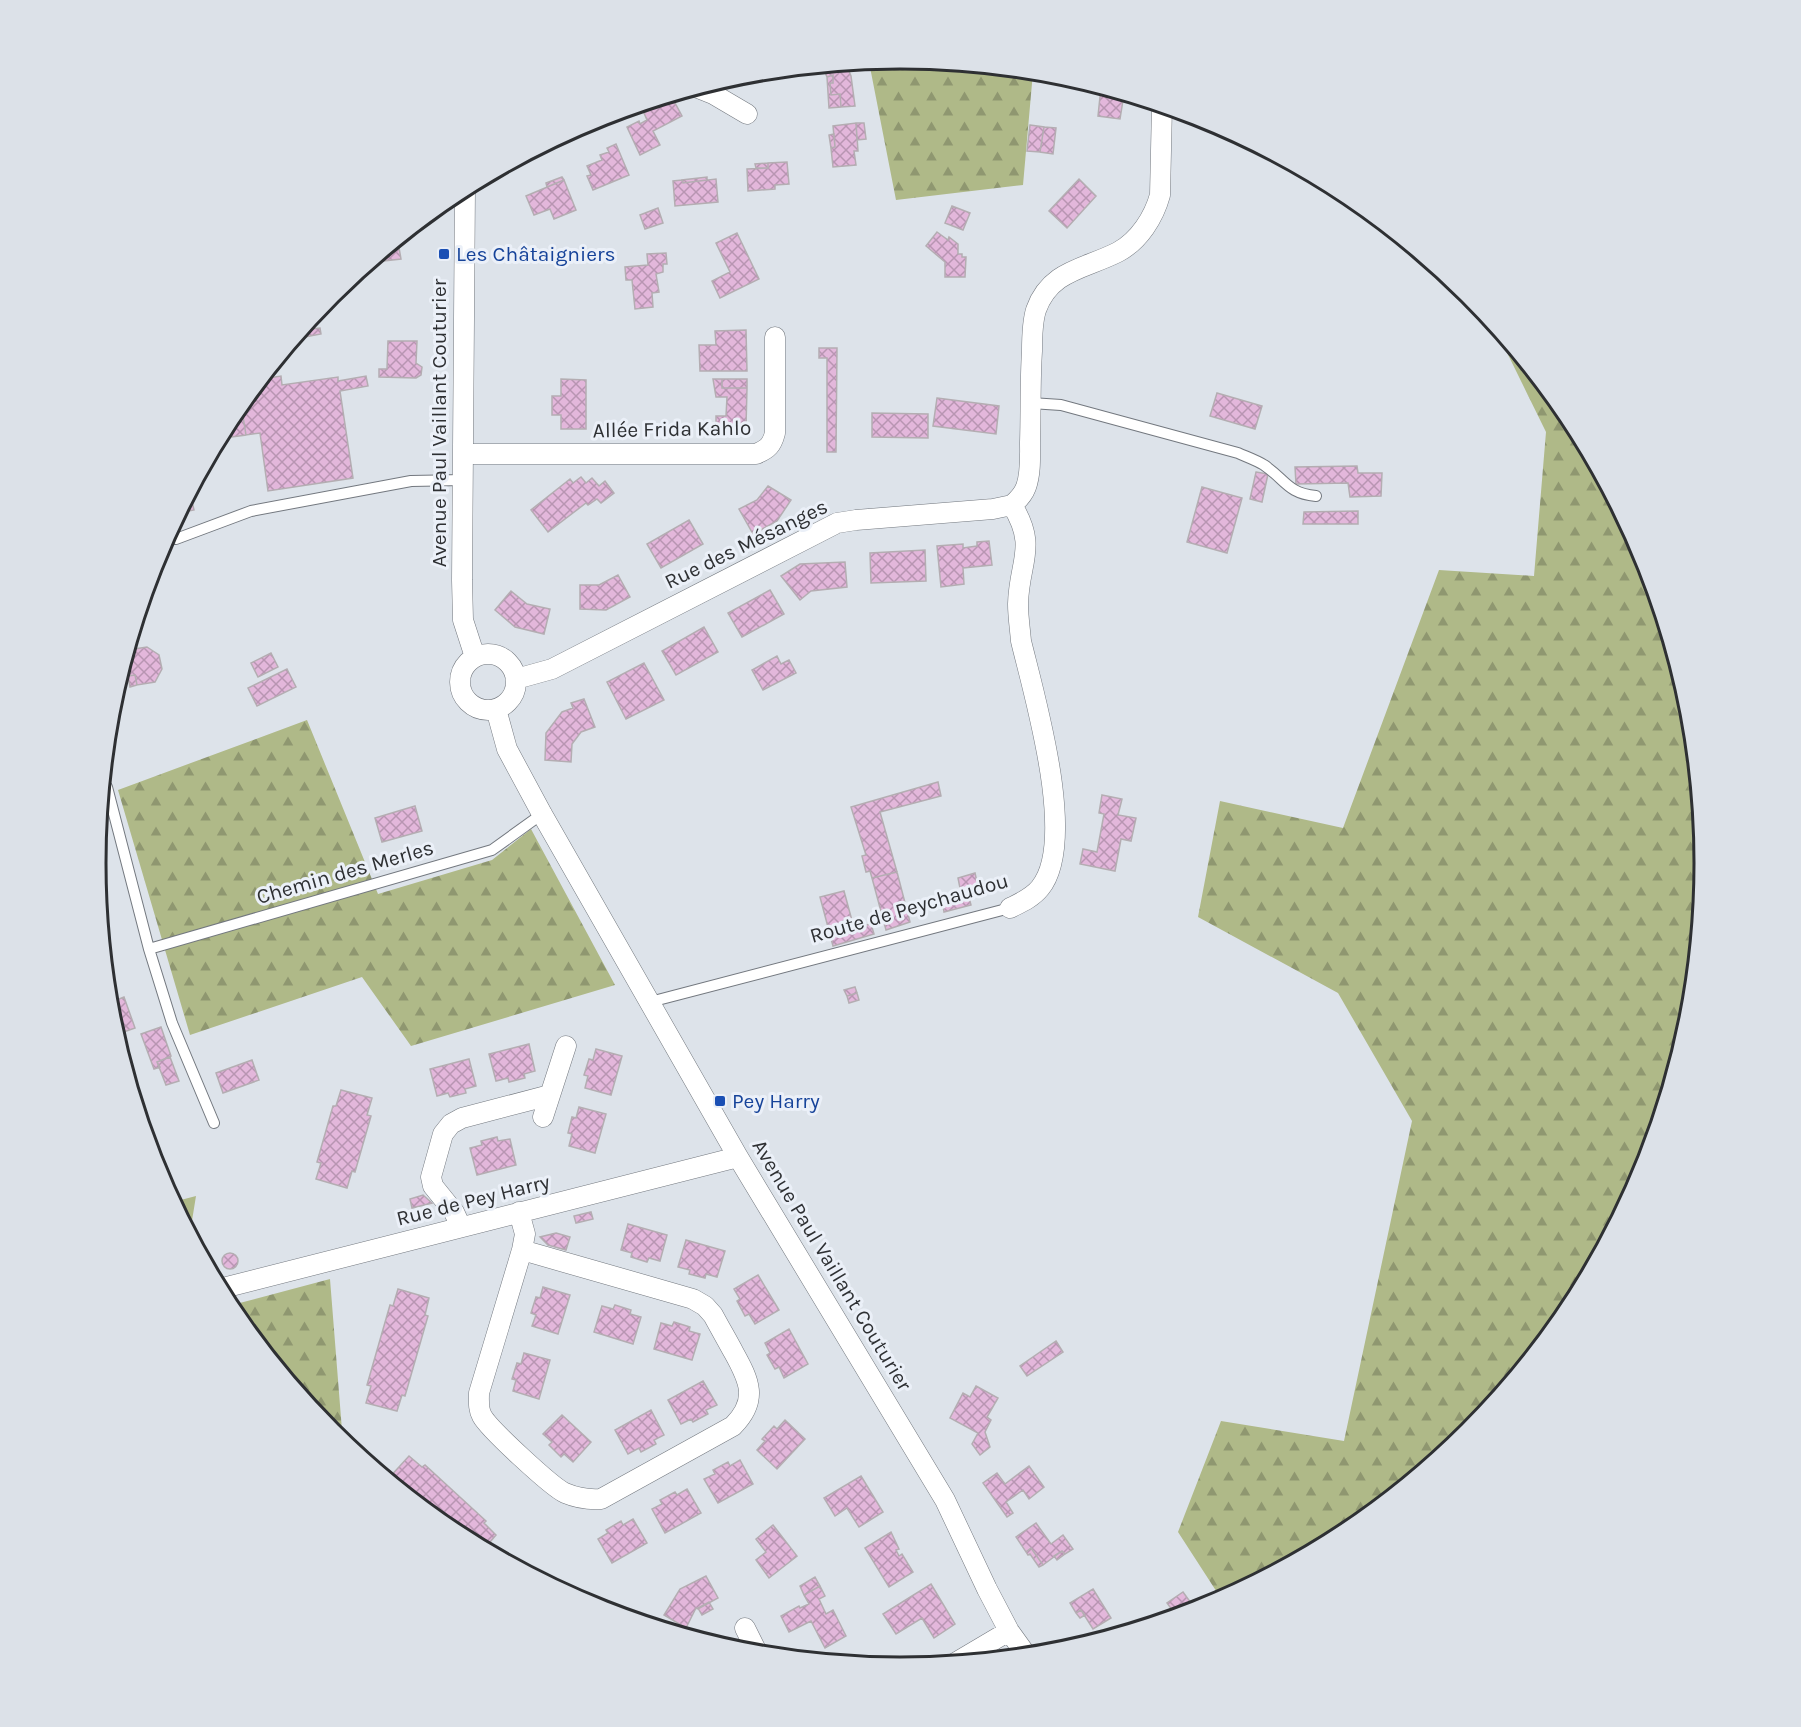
<svg xmlns="http://www.w3.org/2000/svg" width="1801" height="1727" viewBox="0 0 1801 1727" font-family="Karla,sans-serif">
	<style>
		.forest { fill: url(#forest-firs) }
		.building { fill: url(#building-cross-hatch); stroke: #b4adb2; stroke-width: 1.5 }
		.lines { fill: none; stroke-linecap: round; stroke-linejoin: round }
		.service-casing { stroke: #73787f; stroke-width: 12 }
		.minor-casing { stroke: #73787f; stroke-width: 21 }
		.service { stroke: #fff; stroke-width: 10 }
		.minor { stroke: #fff; stroke-width: 20 }
		.transit-dot { fill: #1a4fb4; stroke: #ebf0f8; stroke-width: 2 }
		.labels { text-anchor: middle; dominant-baseline: central; stroke-width: 6; stroke-linejoin: round; paint-order: stroke }
		.transit-label { font-size: 21px; fill: #164399; stroke: #ebf0f8; text-anchor: start }
		.street-label { font-size: 21px; fill: #2e3033; stroke: #ebf0f8 }
		.rim { fill: none; stroke: #2e3033; stroke-width: 3 }
	</style>
	<defs>
		<pattern id="forest-firs" width="22" height="20" patternUnits="userSpaceOnUse" patternTransform="scale(1.5)"><rect width="22" height="20" fill="#afb988"/><path d="M5 1l3.5 6h-7zM16 11l3.5 6h-7z" fill="#8f9770"/></pattern>
		<pattern id="building-cross-hatch" width="8" height="8" patternUnits="userSpaceOnUse" patternTransform="scale(1.5)"><rect width="8" height="8" fill="#e3b7db"/><path d="M0 0l8 8M0 8l8-8" fill="none" stroke="#b895b2"/></pattern>
	</defs>
	<rect width="100%" height="100%" fill="#dde3ea"/>
	<path class="forest" d="M901 59 1033 72 1023 185 896 200 869 62Z
		M1491 320 1570 417 1644 556 1690 707 1705 864 1690 1021 1644 1172 1570 1311 1469 1433 1347 1533 1222 1600 1178 1532 1221 1421 1344 1441 1412 1121 1338 993 1198 917 1220 801 1343 828 1439 570 1534 576 1546 432Z
		M307 720 378 894 492 860 531 829 615 985 411 1046 362 977 190 1035 118 790Z
		M196 1196 190 1233 173 1202Z
		M330 1279 343 1443 331 1432 234 1314 232 1305Z"/>
	<path class="building" d="M846 64 851 76 855 106 841 107 840 94 831 95 830 83H833V75L827 77 823 67Z
		M833 75V83H830L831 95 840 94 841 107 829 108 827 77Z
		M1101 87 1124 94 1120 119 1098 116Z
		M670 102 675 103 682 116 653 131 660 145 640 155 627 127 639 121 640 124 647 120 644 113 663 103 664 105Z
		M856 123 858 151H854L856 165 833 167 831 148 835 147 833 126Z
		M856 123H864L866 139 857 140Z
		M1030 125 1044 127 1040 152 1027 151Z
		M1044 127 1056 128 1053 154 1040 152Z
		M834 134 835 147 831 148 829 135Z
		M616 144 629 175 593 190 587 176 591 175 587 166 602 160 600 155 609 152 607 148Z
		M787 162 789 184 775 185V189L748 191 747 169 768 168V163Z
		M768 163V168H756L755 164Z
		M562 177 564 180 547 187 546 183Z
		M707 177V180L683 183 682 180Z
		M716 179 718 202 675 206 673 181 682 180 683 183Z
		M1079 179 1096 196 1067 228 1049 211Z
		M564 180 576 210 554 219 550 209 534 215 526 196Z
		M952 206 970 213 963 230 945 223Z
		M658 208 663 223 645 229 640 215Z
		M937 232 948 240 949 237 958 244V254H962V257H966L965 277H945V262L926 246Z
		M737 233 759 279 720 298 712 281 730 272 716 243Z
		M400 238V241L398 242 401 259 375 262V259Z
		M666 253 667 264H663V272L656 274 659 292 652 293 653 307 635 309 632 280H626L625 267 648 265 647 254Z
		M320 328 321 334 299 338V334L302 330Z
		M746 330 747 371H700L699 345H716L715 331Z
		M388 341H417L416 363 422 367 421 375 416 378 379 377V369H387Z
		M819 348H837L836 452H827V358H819Z
		M281 376 282 385 338 377V381L366 376 368 386 340 391 353 478 268 491 260 433 246 435 241 404 262 379Z
		M561 379 586 380V429H561V415H552V396H561Z
		M713 379H722V388H747L746 427H716V416H726L727 397H716Z
		M722 379H747V388H722Z
		M1217 393 1262 406 1255 429 1210 416Z
		M937 398 999 406 996 434 933 426Z
		M241 404 246 435 224 438 223 431 231 416Z
		M872 413 928 414V438L872 437Z
		M1357 466 1358 473H1382L1381 496 1350 497 1348 483 1296 484 1295 467Z
		M1256 472 1268 474 1262 502 1250 499Z
		M581 477 586 483 592 478 599 486 605 481 614 493 601 503 597 499 588 505 586 503 548 532 531 510 570 479 573 483Z
		M768 486 791 500 777 521 753 534 739 509 757 500Z
		M1202 487 1242 498 1227 553 1187 542Z
		M190 493 194 510 179 513Z
		M1358 511V524H1303L1304 512Z
		M689 520 703 544 661 568 647 544Z
		M989 541 992 565 963 568 964 584 941 587 937 546 963 544V548L977 546V542Z
		M925 550 926 581 871 583 870 553Z
		M845 562 847 587 811 591 800 600 781 576 800 564Z
		M618 575 630 597 606 610 580 609V585H599Z
		M770 590 784 614 742 637 728 613Z
		M511 591 527 604 550 609 544 634 515 627 495 610Z
		M704 627 718 652 676 675 662 651Z
		M147 647 159 655 162 669 155 682 137 685 135 675 128 676 125 661 128 650Z
		M271 653 278 667 258 677 251 663Z
		M777 656 781 664 789 660 796 673 763 690 752 670Z
		M644 663 664 700 626 719 607 682Z
		M287 669 296 687 257 706 248 688Z
		M135 675 137 685 130 687 128 676Z
		M584 699 595 727 581 732 572 744 571 762 545 760 546 733 562 712 573 708 571 703Z
		M938 782 941 796 880 812 897 872 872 878 870 871 866 872 862 856 866 855 851 807Z
		M1102 795 1122 799 1118 815 1136 818 1131 841 1121 839 1115 871 1080 864 1083 849 1097 852 1104 814 1099 813Z
		M415 806 422 831 382 842 375 818Z
		M897 872 910 922 886 930 872 878Z
		M975 873 979 891 968 894 971 905 944 912 942 898 961 893 958 878Z
		M844 891 854 928 871 924 874 934 833 946 820 897Z
		M855 987 857 993 847 996 844 990Z
		M857 993 859 1000 849 1003 847 996Z
		M124 997 135 1028 115 1035 111 1020 109 1003Z
		M161 1027 171 1056 157 1062 160 1067 154 1069 141 1034Z
		M529 1044 535 1071 524 1074 525 1078 509 1082 508 1078 496 1081 489 1054Z
		M596 1049 622 1056 611 1095 585 1088 588 1076 584 1075 589 1059 593 1060Z
		M170 1057 179 1081 166 1085 157 1062Z
		M469 1059 476 1086 465 1089 466 1093 450 1097 448 1093 437 1096 430 1069Z
		M252 1060 259 1080 223 1093 216 1073Z
		M341 1090 372 1098 367 1115 371 1116 355 1172 352 1171 347 1188 316 1179 321 1163 317 1162 333 1106H336Z
		M579 1107 606 1114 595 1153 569 1146 572 1134 568 1133 572 1117 576 1118Z
		M497 1137 498 1141 510 1139 516 1165 477 1175 470 1148 482 1145 481 1141Z
		M423 1195 432 1203 412 1208 410 1199Z
		M591 1212 593 1219 576 1223 574 1216Z
		M628 1224 667 1235 660 1261 649 1258 647 1262 631 1257 632 1253 621 1250Z
		M556 1233 570 1237 566 1250 548 1245 540 1237Z
		M686 1240 725 1251 717 1277 706 1274 705 1278 689 1274 690 1270 678 1267Z
		M222 1261a8 8 0 1 1 16 0a8 8 0 1 1-16 0Z
		M758 1275 779 1310 755 1324 749 1314 745 1316 737 1301 740 1299 734 1289Z
		M543 1287 570 1295 558 1334 532 1326 536 1315 531 1313 536 1297 540 1298Z
		M398 1289 429 1298 425 1315 428 1316 405 1396 402 1395 397 1411 366 1403 371 1386 367 1385 390 1305 393 1306Z
		M615 1305 631 1310 630 1314 641 1317 633 1344 594 1332 602 1306 613 1309Z
		M674 1322 690 1327 689 1331 700 1334 692 1360 654 1349 661 1323 672 1326Z
		M789 1329 808 1364 784 1378 779 1367 775 1369 767 1355 770 1353 765 1343Z
		M1056 1341 1063 1352 1027 1376 1020 1366Z
		M524 1353 550 1360 539 1399 513 1391 516 1380 512 1379 517 1363 521 1364Z
		M703 1381 717 1405 706 1410 708 1414 693 1422 691 1419 681 1424 668 1400Z
		M976 1386 998 1398 987 1417 991 1420 985 1432 990 1447 980 1455 972 1444 978 1433 950 1418 963 1393 970 1397Z
		M651 1410 664 1435 654 1440 656 1444 641 1452 639 1448 628 1454 615 1430Z
		M562 1415 591 1442 573 1462 564 1454 561 1457 549 1445 552 1442 543 1434Z
		M785 1420 805 1439 777 1469 757 1450 765 1441 762 1439 774 1426 777 1429Z
		M409 1456 422 1467 425 1465 486 1521 484 1523 496 1535 484 1549 453 1533 388 1479Z
		M740 1460 753 1484 718 1503 704 1479 715 1474 713 1470 728 1462 730 1466Z
		M1029 1466 1044 1487 1029 1499 1023 1490 1006 1502 1013 1513 1007 1517 983 1483 997 1473 1005 1484Z
		M861 1476 883 1512 859 1527 847 1508 835 1516 824 1498Z
		M687 1489 701 1513 665 1533 652 1509 662 1504 660 1500 675 1492 677 1495Z
		M633 1519 647 1543 612 1563 598 1539 608 1533 606 1530 621 1521 623 1525Z
		M1036 1523 1051 1544 1063 1535 1073 1549 1065 1554 1062 1551 1043 1565 1031 1548 1026 1552 1016 1537Z
		M773 1525 797 1556 769 1578 756 1560 766 1552 756 1539Z
		M891 1532 899 1549 896 1550 899 1556 902 1554 913 1572 889 1587 865 1548Z
		M1031 1548 1043 1565 1039 1567 1030 1554 1028 1555 1026 1552Z
		M1062 1551 1065 1554 1057 1560 1054 1556Z
		M706 1576 718 1598 698 1609 696 1608 686 1628 664 1615 680 1589Z
		M815 1577 820 1586 804 1595 800 1586Z
		M931 1584 955 1624 934 1638 922 1618 896 1634 883 1614Z
		M820 1586 825 1596 819 1599 826 1614 833 1610 846 1636 825 1648 811 1621 789 1632 781 1616 799 1606 800 1608 809 1604 804 1595Z
		M1093 1589 1111 1618 1093 1629 1081 1610 1076 1613 1070 1603Z
		M1183 1592 1191 1603 1175 1614 1167 1603Z
		M709 1602 713 1609 702 1615 698 1608Z
		M1081 1610 1085 1615 1080 1618 1076 1613Z"/>
	<g class="lines">
		<g class="service-casing">
			<path id="service" d="M1031 403 1061 405 1238 453C1247 457 1256 460 1264 465 1286 480 1287 493 1316 496
				M176 539 251 511 411 481 463 480
				M107 787 149 949 172 1023 214 1123
				M149 949 492 850 542 814
				M650 1002 1010 908"/>
		</g>
		<g class="minor-casing">
			<path id="minor" d="M698 88 713 94 747 114
				M465 188 462 580 463 620 475 657
				M464 454H756C768 449 772 445 775 433V337
				M1012 505C1018 500 1023 495 1026 487 1031 473 1030 457 1030 442 1031 412 1030 381 1032 351 1032 338 1032 323 1036 310 1050 270 1085 269 1118 252 1139 241 1154 217 1160 195L1162 106
				M460 682a28 28 0 1 1 56 0a28 28 0 1 1-56 0Z
				M516 679 552 669 837 523 856 520 993 509 1012 505
				M496 709 507 749 542 814 738 1157 945 1500 987 1589 1009 1631 1027 1656
				M1010 908C1020 903 1032 898 1040 888 1078 842 1034 695 1021 641 1020 629 1018 616 1018 604 1019 561 1038 547 1012 505
				M543 1117 566 1046
				M519 1212 525 1234 522 1250 479 1393C479 1401 478 1409 482 1416 489 1429 552 1487 565 1493 577 1498 588 1500 601 1499L733 1426C759 1400 749 1380 734 1353 727 1340 720 1328 713 1315L705 1306 693 1299 522 1250
				M461 1227 454 1212 433 1186 431 1177 443 1134 451 1124 462 1118 550 1095
				M219 1289 738 1157
				M745 1628 758 1654
				M955 1663 1009 1631"/>
		</g>
		<use href="#service" class="service"/>
		<use href="#minor" class="minor"/>
	</g>
	<g class="transit-dot">
		<rect x="438" y="248" width="12" height="12" rx="3"/>
		<rect x="714" y="1095" width="12" height="12" rx="3"/>
	</g>
	<g class="labels">
		<g class="transit-label">
			<text x="456" y="254">Les Châtaigniers</text>
			<text x="732" y="1101">Pey Harry</text>
		</g>
		<g class="street-label">
			<text transform="translate(439 423) rotate(-90)">Avenue Paul Vaillant Couturier</text>
			<text transform="translate(672 429) rotate(-1)">Allée Frida Kahlo</text>
			<text transform="translate(746 544) rotate(-26)">Rue des Mésanges</text>
			<text transform="translate(345 872) rotate(-16)">Chemin des Merles</text>
			<text transform="translate(909 908) rotate(-16)">Route de Peychaudou</text>
			<text transform="translate(473 1200) rotate(-14)">Rue de Pey Harry</text>
			<text transform="translate(832 1265) rotate(59)">Avenue Paul Vaillant Couturier</text>
		</g>
	</g>
	<path d="M0 0H1801V1727H0ZM106 863a794 794 0 1 1 1588 0a794 794 0 1 1-1588 0Z" fill="#dce1e8" fill-rule="evenodd"/>
	<path class="rim" d="M106 863a794 794 0 1 1 1588 0a794 794 0 1 1-1588 0Z"/>
</svg>
